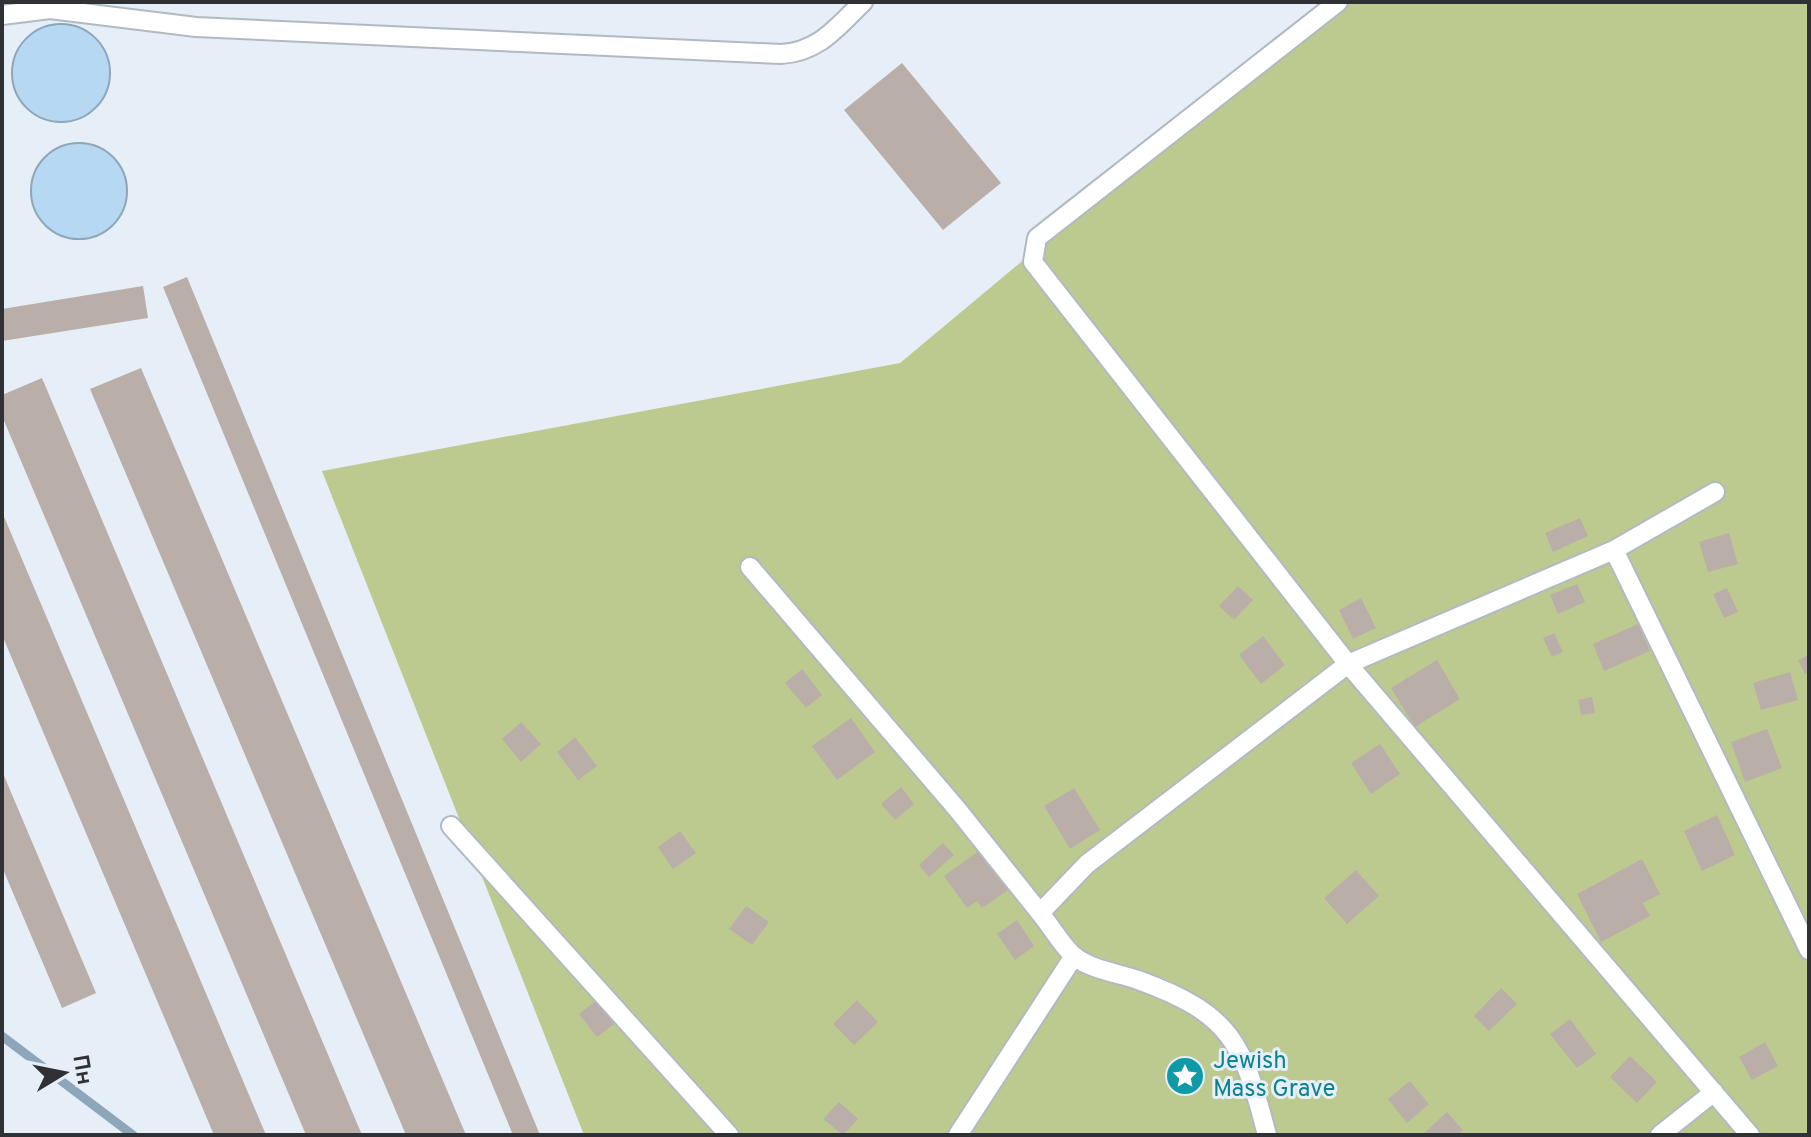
<svg xmlns="http://www.w3.org/2000/svg" width="1811" height="1137" viewBox="0 0 1811 1137" font-family="Overpass,sans-serif">
	<style>
		.green { fill: #bdca8f }
		.water { fill: #b7d8f2; stroke: #8ea6b9; stroke-width: 2 }
		.lines { fill: none; stroke-linecap: round; stroke-linejoin: round }
		.stream { stroke: #8ea6b9; stroke-width: 9 }
		.building { fill: #baaea9 }
		.lane-casing { stroke: #b1b9c2; stroke-width: 22 }
		.lane { stroke: #fff; stroke-width: 18 }
		.labels { text-anchor: middle; dominant-baseline: central; stroke-width: 6; stroke-linejoin: round; paint-order: stroke }
		.culture-label { font-size: 24px; fill: #0d838f; stroke: #e6eef8; text-anchor: start }
	</style>
	<rect width="100%" height="100%" fill="#e6eef8"/>
	<path class="green" d="M1333 2H1809V1135H584L322 471 900 363Z"/>
	<path class="water" d="M12 73a49 49 0 1 1 98 0a49 49 0 1 1-98 0Z
		M31 191a48 48 0 1 1 96 0a48 48 0 1 1-96 0Z"/>
	<g class="lines">
		<path class="stream" d="M2 1036 133 1135"/>
	</g>
	<path class="building" d="M902 63 1001 183 943 230 844 110Z
		M187 277 540 1135H513L163 287Z
		M143 286 148 318 2 341V309Z
		M141 368 466 1135H406L90 389Z
		M42 378 362 1135H306L2 416V395Z
		M2 512 266 1135H214L2 635Z
		M1580 518 1588 536 1553 552 1545 533Z
		M1729 533 1738 564 1708 572 1699 542Z
		M1577 584 1585 602 1558 614 1550 595Z
		M1238 586 1253 600 1234 620 1219 606Z
		M1727 588 1738 612 1724 618 1713 594Z
		M1361 598 1376 628 1353 639 1339 610Z
		M1638 624 1650 651 1604 671 1593 644Z
		M1554 633 1563 652 1552 657 1543 638Z
		M1263 636 1285 665 1261 684 1239 655Z
		M1809 655V672L1805 674 1798 660Z
		M1437 660 1460 699 1415 727 1391 688Z
		M802 669 822 695 806 708 785 683Z
		M1790 672 1798 700 1761 710 1753 683Z
		M1592 697 1595 713 1581 715 1578 700Z
		M851 718 875 752 837 780 812 746Z
		M521 722 541 744 521 762 502 739Z
		M1767 729 1782 768 1745 782 1731 742Z
		M575 737 597 766 578 780 557 752Z
		M1380 744 1400 774 1371 794 1351 763Z
		M2 771 96 993 62 1008 2 867Z
		M901 787 914 804 895 820 881 804Z
		M1074 788 1100 830 1070 849 1044 806Z
		M1717 815 1735 855 1702 871 1684 831Z
		M680 831 696 853 673 869 658 847Z
		M943 843 954 855 929 877 919 865Z
		M983 848 1011 888 982 908 977 901 967 908 944 876Z
		M1642 859 1660 894 1643 903 1650 916 1601 942 1577 894Z
		M1356 870 1379 896 1347 924 1324 898Z
		M746 906 769 922 752 945 729 929Z
		M1017 920 1034 946 1015 960 997 934Z
		M1501 988 1517 1004 1489 1031 1474 1016Z
		M599 998 617 1022 597 1037 579 1014Z
		M857 1000 878 1022 854 1045 833 1024Z
		M1570 1019 1596 1054 1577 1068 1550 1034Z
		M1765 1042 1778 1066 1752 1080 1739 1057Z
		M1630 1056 1657 1082 1637 1103 1610 1077Z
		M1410 1081 1429 1104 1407 1123 1388 1099Z
		M839 1102 858 1119 843 1135 823 1119Z
		M1447 1112 1463 1130 1457 1135H1422Z"/>
	<g class="lines">
		<g class="lane-casing">
			<path id="lane" d="M1338 2 1037 238 1033 262 1348 664 1750 1135
				M2 15 50 9 196 27 781 54C819 52 837 27 863 2
				M1614 550 1809 950
				M750 567 957 809 1040 913
				M451 826 729 1135
				M958 1135 1074 956
				M1267 1135C1243 1043 1232 1014 1138 980 1118 973 1091 970 1074 956 1062 946 1051 926 1040 913L1087 864 1348 664 1614 550 1715 492
				M1660 1135 1714 1092"/>
		</g>
		<use href="#lane" class="lane"/>
	</g>
	<defs>
		<g id="sight-disc" transform="scale(2)"><circle r="9.5" fill="#0f9aa8" stroke="#e6eef8"/><path d="M0-6L1.8-2.2L6-1.7L2.9 1.2L3.7 5.4L0 3.3L-3.7 5.4L-2.9 1.2L-6-1.7L-1.8-2.2Z" fill="#fff"/></g>
	</defs>
	<g fill-rule="evenodd">
		<use href="#sight-disc" x="1185" y="1076"/>
	</g>
	<g class="labels">
		<g class="culture-label">
			<text x="1213" y="1062">Jewish<tspan x="1213" dy="28">Mass Grave</tspan></text>
		</g>
	</g>
	<rect width="1811" height="1137" fill="none" stroke="#2f3135" stroke-width="8"/>
	<g transform="translate(64 1073) rotate(80)" stroke="#e6eef8" stroke-width="6" paint-order="stroke">
	<path d="M0-6L14 30L0 20L-14 30Z" fill="#2f3135"/>
	<text y="-12" font-size="22" font-weight="bold" text-anchor="middle" fill="#2f3135">Пн</text>
	</g>
</svg>
